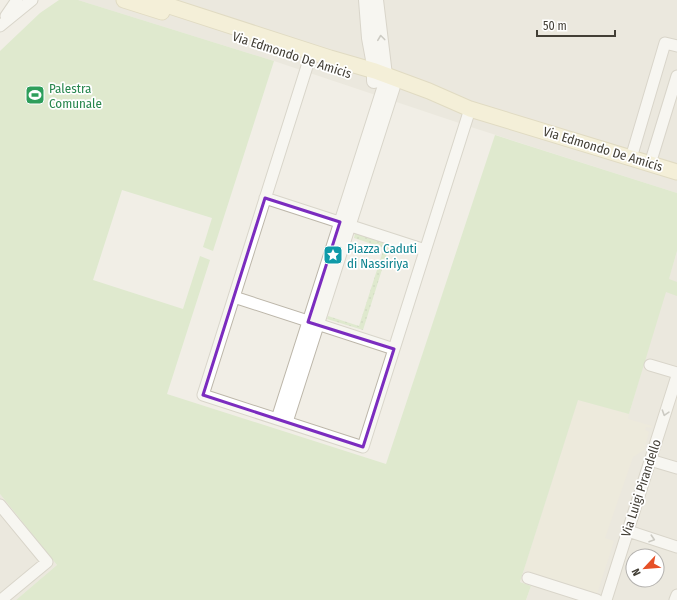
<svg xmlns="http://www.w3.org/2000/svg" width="677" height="600" viewBox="0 0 677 600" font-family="'Fira Sans Condensed',sans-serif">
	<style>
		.residential { fill: #e5e0d4; fill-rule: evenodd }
		.education { fill: #e9e4d1 }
		.grass { fill: #c9e2b2 }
		.park { fill: url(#park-dots) }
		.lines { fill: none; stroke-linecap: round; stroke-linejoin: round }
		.minor-casing { stroke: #bcb6a9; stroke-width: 13 }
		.tertiary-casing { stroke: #bcb6a9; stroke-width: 16 }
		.secondary-casing { stroke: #cdc399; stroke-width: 17 }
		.minor { stroke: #fff; stroke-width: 11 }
		.tertiary { stroke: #fff; stroke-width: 14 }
		.secondary { stroke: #f9f0c7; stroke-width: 15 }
		.oneway { stroke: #a19f9a }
		.marked { fill: none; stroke: #7b2cbf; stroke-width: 3; stroke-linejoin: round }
		.labels { text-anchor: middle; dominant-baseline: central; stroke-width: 3.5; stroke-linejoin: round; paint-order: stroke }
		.street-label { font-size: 13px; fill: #433f36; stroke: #fff }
		.leisure-label { font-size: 13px; fill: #27864d; stroke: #fff; text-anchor: start }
		.culture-label { font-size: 13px; fill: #0d838f; stroke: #fff; text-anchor: start }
	</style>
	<defs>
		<pattern id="park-dots" width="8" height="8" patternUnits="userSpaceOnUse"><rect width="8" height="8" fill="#c9e2b2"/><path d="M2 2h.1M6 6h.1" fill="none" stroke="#aec39a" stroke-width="1.8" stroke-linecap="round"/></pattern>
	</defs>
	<rect width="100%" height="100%" fill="#f1eee6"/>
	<path class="residential" d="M78 0H677V193L474 128 274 61Z
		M677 251V600H526L531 586 520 582 578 399 629 414ZM633 556H657V580H633Z
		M0 494 57 565 16 600H0Z"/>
	<path class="education" d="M578 399 629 414 628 419 652 426 651 428 646 427 645 430 649 432 644 450 633 457 605 538 614 541 597 594 524 570Z"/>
	<path class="grass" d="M59 0H78L274 61 213 251 203 247 212 218 122 190 93 280 183 309 200 256 210 260 167 394 386 464 495 135 677 193V251L669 279 677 282V296L666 292 629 414 578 400 520 582 531 586 526 600H16L57 565 0 494V51L40 13Z"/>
	<path class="park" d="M355 233 390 244 363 330 327 319 328 316 359 326 384 248 354 238Z"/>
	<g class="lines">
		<g class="minor-casing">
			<path id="minor" d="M6 16 17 0
				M0 26 32 0
				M309 60 203 395 363 447 470 109
				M631 158 665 43 677 46
				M650 164 677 76
				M265 198 425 250
				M234 297 394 349
				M650 365 677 373
				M277 419 384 84
				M287 422 394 88
				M650 460 677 468
				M0 505 47 562 1 600
				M628 531 677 547
				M528 578 597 600
				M606 600 677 376
				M675 600 677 595"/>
		</g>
		<g class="tertiary-casing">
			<path id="tertiary" d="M366 0 369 38 374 65V81
				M376 0 385 75 384 84"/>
		</g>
		<g class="secondary-casing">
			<path id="secondary" d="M124 0 162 12
				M151 0 330 58 375 71 429 91 470 109 677 172"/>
		</g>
		<use href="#minor" class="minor"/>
		<use href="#tertiary" class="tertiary"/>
		<use href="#secondary" class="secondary"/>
	</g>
	<defs><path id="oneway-chevron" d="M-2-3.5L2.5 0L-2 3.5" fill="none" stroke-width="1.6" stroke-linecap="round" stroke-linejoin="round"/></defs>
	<g class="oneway">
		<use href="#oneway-chevron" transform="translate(381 38) rotate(-97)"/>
		<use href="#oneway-chevron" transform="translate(665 413) rotate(108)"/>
		<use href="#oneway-chevron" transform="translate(652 539) rotate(18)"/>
	</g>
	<path d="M0 0H677V600H0ZM265 198 340 222 308 322 394 349 363 447 203 395Z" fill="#f1eee6" fill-opacity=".55" fill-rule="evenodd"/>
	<path class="marked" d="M265 198 340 222 308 322 394 349 363 447 203 395Z"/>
	<defs>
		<g id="stadium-square" transform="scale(1)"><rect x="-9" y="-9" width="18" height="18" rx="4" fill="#2e9e5b" stroke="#fff"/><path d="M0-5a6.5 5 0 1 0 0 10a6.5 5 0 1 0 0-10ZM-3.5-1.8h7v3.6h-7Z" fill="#fff"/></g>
		<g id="sight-square" transform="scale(1)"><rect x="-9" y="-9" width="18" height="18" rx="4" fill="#0f9aa8" stroke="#fff"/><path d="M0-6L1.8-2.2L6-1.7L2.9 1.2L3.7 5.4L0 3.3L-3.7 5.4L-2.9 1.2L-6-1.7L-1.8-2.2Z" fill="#fff"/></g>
	</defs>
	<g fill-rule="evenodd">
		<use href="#stadium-square" x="35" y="95"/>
		<use href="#sight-square" x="333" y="255"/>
	</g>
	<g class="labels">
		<g class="street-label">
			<text transform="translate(292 55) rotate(18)">Via Edmondo De Amicis</text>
			<text transform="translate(603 149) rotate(17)">Via Edmondo De Amicis</text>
			<text transform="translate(641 488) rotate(-72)">Via Luigi Pirandello</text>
		</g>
		<g class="leisure-label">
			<text x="49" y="88">Palestra<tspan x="49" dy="15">Comunale</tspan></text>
		</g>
		<g class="culture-label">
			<text x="347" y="248">Piazza Caduti<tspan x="347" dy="15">di Nassiriya</tspan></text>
		</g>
	</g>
	<g transform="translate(645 568) rotate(244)"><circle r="19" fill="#ffffff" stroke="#b4b2af"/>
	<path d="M0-3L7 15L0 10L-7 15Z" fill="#e65027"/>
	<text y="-6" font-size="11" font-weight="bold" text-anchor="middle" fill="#433f36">N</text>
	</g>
	<path d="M537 30v6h78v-6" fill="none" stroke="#433f36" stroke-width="2"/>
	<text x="543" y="30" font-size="12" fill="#433f36" stroke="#ffffff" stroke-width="3" paint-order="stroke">50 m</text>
</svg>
